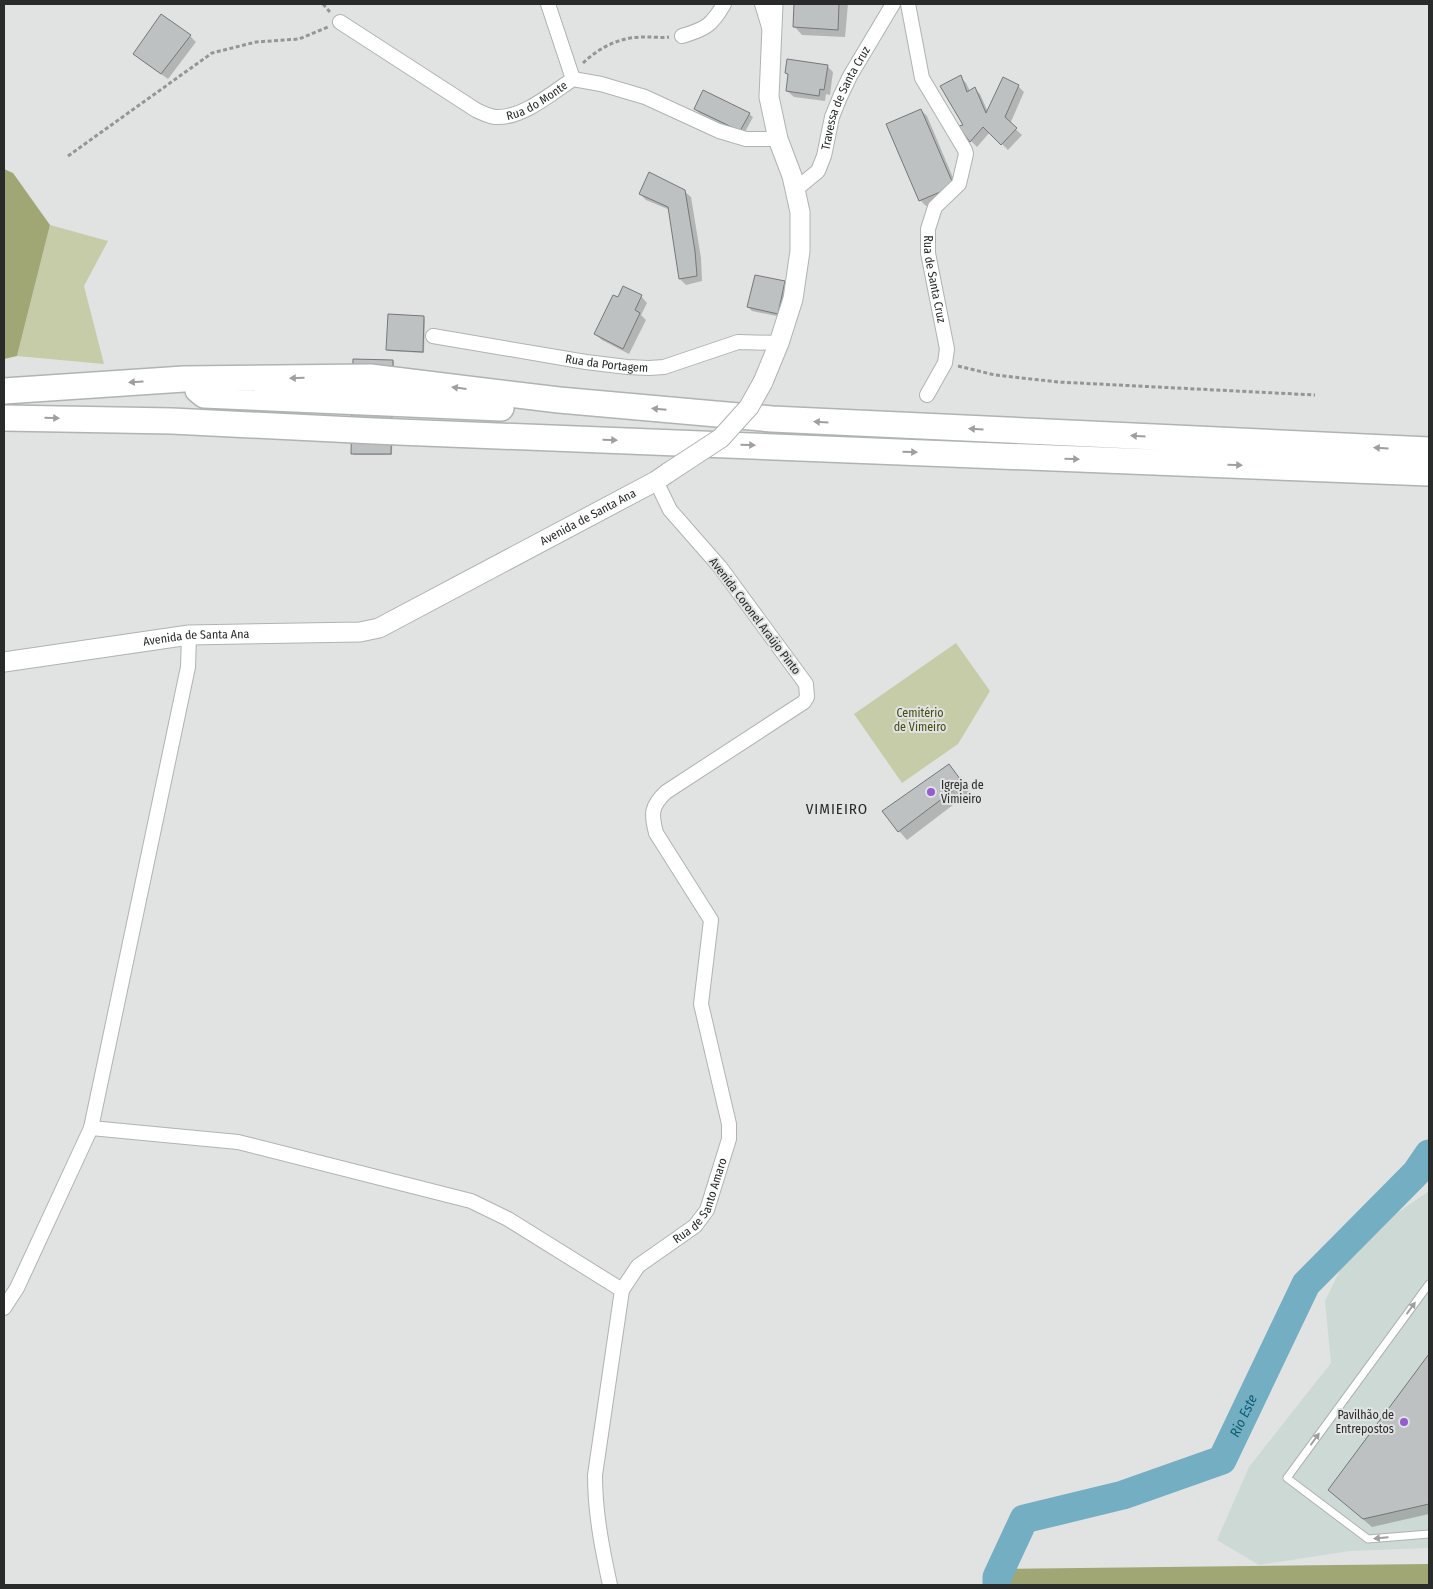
<svg xmlns="http://www.w3.org/2000/svg" width="1433" height="1589" viewBox="0 0 1433 1589" font-family="'Fira Sans Condensed',sans-serif">
	<style>
		.built { fill: #cdd9d4 }
		.green { fill: #c7cca8 }
		.forest { fill: #a0a775 }
		.shadow { fill: #0003 }
		.lines { fill: none; stroke-linecap: round; stroke-linejoin: round }
		.river { stroke: #73aec3; stroke-width: 29 }
		.building { fill: #bdc1c1; stroke: #747878 }
		.lane-casing { stroke: #afb3b1; stroke-width: 9 }
		.street-casing { stroke: #afb3b1; stroke-width: 16 }
		.secondary-casing { stroke: #afb3b1; stroke-width: 21 }
		.highway-casing { stroke: #afb3b1; stroke-width: 28 }
		.path { stroke: #949695; stroke-width: 3; stroke-dasharray: 4 2.5; stroke-linecap: butt }
		.lane { stroke: #fff; stroke-width: 7 }
		.street { stroke: #fff; stroke-width: 14 }
		.secondary { stroke: #fff; stroke-width: 19 }
		.highway { stroke: #fff; stroke-width: 25 }
		.secondary-bridge-casing { stroke: #afb3b1; stroke-width: 21; stroke-linecap: butt }
		.secondary-bridge { stroke: #fff; stroke-width: 19 }
		.oneway { fill: #9f9f9f }
		.poi-dot { fill: #965ad1; stroke: #e0e3e2; stroke-width: 2 }
		.labels { text-anchor: middle; dominant-baseline: central; stroke-width: 4; stroke-linejoin: round; paint-order: stroke }
		.street-label { font-size: 12px; fill: #292a2a; stroke: #e0e3e2 }
		.park-label { font-size: 12px; fill: #474c12; stroke: #e0e3e2 }
		.poi-label { font-size: 12px; fill: #292a2a; stroke: #e0e3e2; text-anchor: start }
		.water-label { font-size: 14px; font-style: italic; fill: #0b5c72; stroke: #e0e3e2 }
		.quarter-label { font-size: 15px; letter-spacing: 1px; fill: #292a2a; stroke: #e0e3e2 }
	</style>
	<rect width="100%" height="100%" fill="#e0e3e2"/>
	<path class="built" d="M1429 1191V1548L1350 1551 1259 1565 1217 1540 1249 1467 1331 1363 1325 1301 1343 1264 1377 1227Z"/>
	<path class="green" d="M50 225 108 241 84 286 104 364 17 356Z
		M956 643 990 691 958 744 902 783 854 714Z"/>
	<path class="forest" d="M4 169 13 173 50 225 17 356 4 359Z
		M1429 1564V1585H988L989 1569Z"/>
	<path class="shadow" d="M795 4H848L845 37 802 35 794 26Z
		M190 36 196 42 168 79 141 60Z
		M827 66 833 72 830 95 826 94 825 101 794 97 787 91 789 76 786 73Z
		M960 77 966 83 970 91 974 88 980 94 988 112 1018 86 1024 92 1010 124 1022 135 1008 150 990 132 977 147 971 141 965 125Z
		M695 109 749 114 753 117 744 134 699 113Z
		M921 110 927 116 959 192 926 206 920 200Z
		M684 191 691 197 701 258 702 281 686 285 680 279 670 210 646 200 640 194Z
		M784 282 788 286 782 317 752 311 748 307Z
		M641 296 647 303 641 315 646 320 629 354 602 340 595 334 618 299Z
		M424 317 425 319 424 353 389 351 387 350Z
		M393 361 394 362 392 455H354L352 453Z
		M949 766 970 792 907 840 899 831Z
		M1429 1356V1514L1372 1527 1329 1490Z"/>
	<g class="lines">
		<path class="river" id="s1" d="M997 1585V1577L1024 1519 1123 1495 1222 1460 1306 1284 1416 1173 1429 1154"/>
	</g>
	<path class="building" d="M794 4H839L838 30 793 27Z
		M161 14 191 35 161 74 133 54Z
		M787 59 828 65 824 90 820 89 819 96 786 91 788 74 785 73Z
		M961 75 967 92 975 87 986 113 1003 77 1019 85 1005 117 1017 128 1001 145 983 127 970 142 958 126 963 125 940 86Z
		M703 90 750 113 740 131 694 109Z
		M921 109 954 186 919 201 886 124Z
		M649 172 685 190 695 251 697 276 679 279 668 207 639 194Z
		M755 275 785 281 778 314 747 307Z
		M623 286 642 295 635 310 640 313 623 349 594 334 613 295 618 297Z
		M388 314 424 316 423 352 386 350Z
		M353 359 393 360 391 454H351Z
		M949 764 963 783 898 832 882 811Z
		M1429 1354V1504L1363 1519 1328 1490Z"/>
	<g class="lines">
		<g class="lane-casing">
			<path id="lane" d="M1429 1284 1287 1478 1368 1539 1429 1534"/>
		</g>
		<g class="street-casing">
			<g id="street">
				<path d="M548 4 573 79"/>
				<path d="M762 4 769 27"/>
				<path id="s2" d="M908 4 922 78 965 150 966 154 959 184 935 207 928 229V253L947 349 945 363 927 395"/>
				<path id="s3" d="M340 22 476 110C482 113 489 116 495 117 522 119 552 93 573 79L601 84 645 97 719 131 746 139H778"/>
				<path d="M682 36C706 29 712 25 724 4"/>
				<path id="s4" d="M795 190 818 171 824 156 832 117 840 97 850 76 893 4"/>
				<path id="s5" d="M433 336 586 362 627 367 649 368 664 367 738 342 779 343"/>
				<path d="M91 1128 238 1142 471 1201 508 1219 622 1290"/>
				<path d="M4 1308 17 1288 91 1128 188 667 189 635"/>
				<path id="s6" d="M610 1585C602 1548 595 1513 595 1475L622 1290 638 1266 695 1226 707 1210 729 1139V1124L701 1004 711 920 656 833C651 814 651 806 666 792L804 702 807 697 806 684 720 567 670 510 656 481"/>
			</g>
		</g>
		<g class="secondary-casing">
			<g id="secondary">
				<path d="M763 382 779 343 793 299 800 251V212L792 176 778 139 769 97 773 4"/>
				<path id="s7" d="M4 662 189 635 360 632 379 628 656 481 669 472"/>
			</g>
		</g>
		<g class="highway-casing">
			<path id="highway" d="M198 390 204 395 501 408
				M4 391 184 379 370 377 559 400 772 419 1429 450
				M4 418 172 421 374 431 1429 473"/>
		</g>
		<path class="path" d="M323 4 330 12
			M583 63C602 45 623 36 649 37 655 37 662 38 669 37
			M68 156 212 53 256 42 299 39 328 27
			M958 366 995 375 1058 382 1315 395"/>
		<use href="#lane" class="lane"/>
		<use href="#street" class="street"/>
		<use href="#secondary" class="secondary"/>
		<use href="#highway" class="highway"/>
		<g class="secondary-bridge-casing">
			<path id="secondary-bridge" d="M669 472 721 438 749 407 763 382"/>
		</g>
		<use href="#secondary-bridge" class="secondary-bridge"/>
	</g>
	<defs><path id="oneway-solid" d="M-6-.8H1V-3.2L6.5 0L1 3.2V.8H-6Z" transform="scale(1.25)"/></defs>
	<g class="oneway">
		<use href="#oneway-solid" transform="translate(297 378) rotate(179)"/>
		<use href="#oneway-solid" transform="translate(136 382) rotate(176)"/>
		<use href="#oneway-solid" transform="translate(459 388) rotate(-173)"/>
		<use href="#oneway-solid" transform="translate(659 409) rotate(-175)"/>
		<use href="#oneway-solid" transform="translate(52 418) rotate(1)"/>
		<use href="#oneway-solid" transform="translate(821 422) rotate(-177)"/>
		<use href="#oneway-solid" transform="translate(976 429) rotate(-177)"/>
		<use href="#oneway-solid" transform="translate(1138 436) rotate(-177)"/>
		<use href="#oneway-solid" transform="translate(610 440) rotate(2)"/>
		<use href="#oneway-solid" transform="translate(748 445) rotate(2)"/>
		<use href="#oneway-solid" transform="translate(1381 448) rotate(-177)"/>
		<use href="#oneway-solid" transform="translate(910 452) rotate(2)"/>
		<use href="#oneway-solid" transform="translate(1072 459) rotate(2)"/>
		<use href="#oneway-solid" transform="translate(1235 465) rotate(2)"/>
		<use href="#oneway-solid" transform="translate(1411 1308) rotate(-54)"/>
		<use href="#oneway-solid" transform="translate(1315 1439) rotate(-54)"/>
		<use href="#oneway-solid" transform="translate(1381 1538) rotate(175)"/>
	</g>
	<g class="poi-dot">
		<circle cx="931" cy="792" r="5"/>
		<circle cx="1404" cy="1422" r="5"/>
	</g>
	<g class="labels">
		<g class="street-label">
			<text stroke="none"><textPath href="#s3" startOffset="228">Rua do Monte</textPath></text>
			<text stroke="none"><textPath href="#s4" startOffset="108">Travessa de Santa Cruz</textPath></text>
			<text stroke="none"><textPath href="#s2" startOffset="301">Rua de Santa Cruz</textPath></text>
			<text stroke="none"><textPath href="#s5" startOffset="176">Rua da Portagem</textPath></text>
			<text stroke="none"><textPath href="#s7" startOffset="614">Avenida de Santa Ana</textPath></text>
			<text transform="translate(755 616) rotate(53)">Avenida Coronel Araújo Pinto</text>
			<text stroke="none"><textPath href="#s7" startOffset="194">Avenida de Santa Ana</textPath></text>
			<text stroke="none"><textPath href="#s6" startOffset="421">Rua de Santo Amaro</textPath></text>
		</g>
		<g class="park-label">
			<text x="920" y="713">Cemitério<tspan x="920" dy="14">de Vimeiro</tspan></text>
		</g>
		<g class="poi-label">
			<text x="941" y="785">Igreja de<tspan x="941" dy="14">Vimieiro</tspan></text>
			<text x="1394" y="1415" text-anchor="end">Pavilhão de<tspan x="1394" dy="14">Entrepostos</tspan></text>
		</g>
		<g class="water-label">
			<text stroke="none"><textPath href="#s1" startOffset="328">Rio Este</textPath></text>
		</g>
		<g class="quarter-label">
			<text x="837" y="809">VIMIEIRO</text>
		</g>
	</g>
	<rect width="1433" height="1589" fill="none" stroke="#292a2a" stroke-width="10"/>
</svg>
